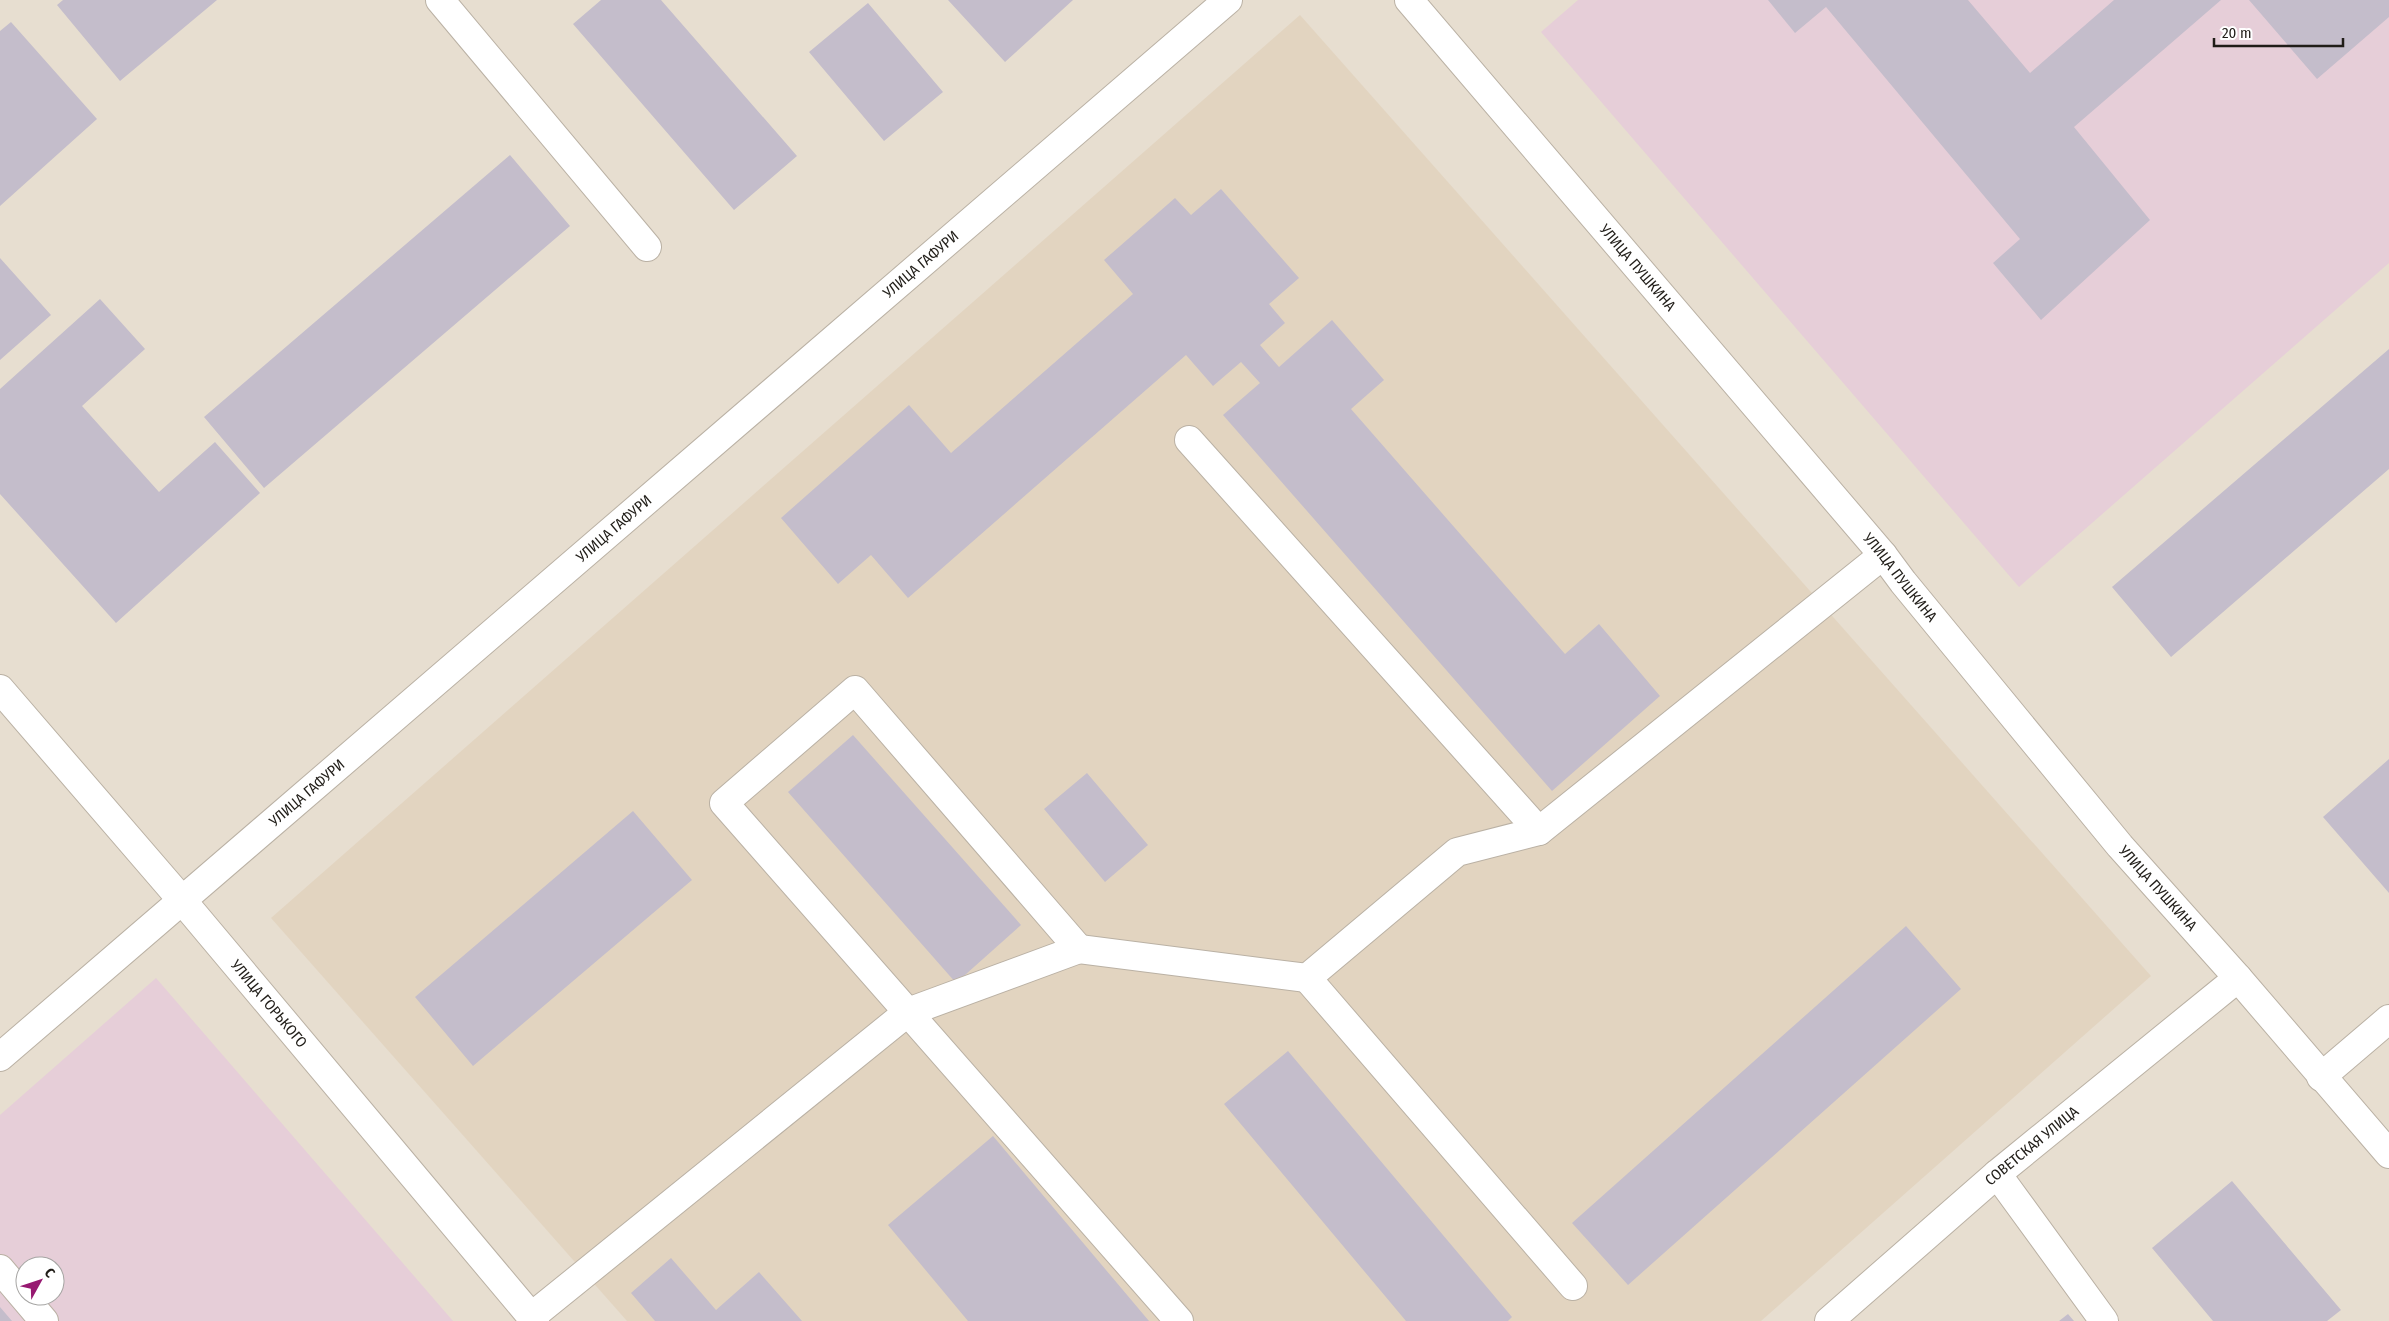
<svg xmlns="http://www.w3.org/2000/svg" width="2389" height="1321" viewBox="0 0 2389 1321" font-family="'Fira Sans Condensed',sans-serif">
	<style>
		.built { fill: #e2d4c0 }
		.education { fill: #e6ced8; fill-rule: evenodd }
		.building { fill: #c4bdcb }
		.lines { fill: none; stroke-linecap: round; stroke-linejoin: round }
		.minor-casing { stroke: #bab1a4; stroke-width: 30 }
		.major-casing { stroke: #bab1a4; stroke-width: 30 }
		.minor { stroke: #fff; stroke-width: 28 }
		.major { stroke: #fff; stroke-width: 28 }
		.labels { text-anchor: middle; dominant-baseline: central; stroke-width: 4.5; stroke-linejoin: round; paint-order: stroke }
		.street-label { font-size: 15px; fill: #201d18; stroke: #fff }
	</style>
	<rect width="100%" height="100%" fill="#e7ded0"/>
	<path class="built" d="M1300 15 2151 976 1761 1321H627L271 918Z"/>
	<path class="education" d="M1578 0H2389V263L2019 587 1541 32Z
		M156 978 453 1321H0V1115ZM25 1266H55V1296H25Z"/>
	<path class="building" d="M63 0H217L120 81 57 5Z
		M601 0H661L797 156 734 210 573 24Z
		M948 0H1073L1005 62Z
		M1768 0H1968L2030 73 2114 0H2221L2074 127 2150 220 2041 320 1993 263 2020 239 1826 7 1795 33Z
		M2249 0H2389V17L2317 79Z
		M868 3 943 92 884 141 809 52Z
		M11 22 97 119 0 206V31Z
		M510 155 570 226 264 488 204 417Z
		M1221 189 1299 278 1269 304 1285 323 1260 345 1279 367 1332 320 1384 380 1351 409 1565 654 1599 624 1660 696 1552 791 1223 415 1260 383 1241 362 1213 386 1186 355 908 598 871 555 838 584 781 518 909 405 951 453 1133 294 1104 260 1175 198 1191 215Z
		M0 258 51 315 0 360Z
		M100 299 145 349 82 406 159 492 215 442 260 493 116 623 0 494V389Z
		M2389 349V469L2171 657 2112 587Z
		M853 735 1021 925 956 983 788 792Z
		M2389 759V893L2323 817Z
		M1087 773 1148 845 1105 882 1044 809Z
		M633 811 692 880 473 1066 415 997Z
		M1906 926 1961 989 1628 1285 1572 1223Z
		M1288 1051 1512 1317 1508 1321H1406L1224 1104Z
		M993 1136 1149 1321H968L888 1225Z
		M2232 1181 2341 1310 2327 1321H2213L2152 1248Z
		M671 1258 716 1310 759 1272 802 1321H655L631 1293Z
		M0 1307 12 1321H0Z
		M2068 1314 2074 1321H2059Z"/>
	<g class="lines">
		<g class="minor-casing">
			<g id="minor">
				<path d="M440 0 647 247"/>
				<path d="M1189 440 1539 831"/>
				<path id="s1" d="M0 689 181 899 535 1321"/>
				<path d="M1079 949 1307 978 1457 852 1539 831 1883 555"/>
				<path d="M1307 978 1573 1286"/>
				<path id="s2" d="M0 1057 1228 0"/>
				<path d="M2321 1077 2389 1019"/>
				<path d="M1997 1174 2104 1321"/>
				<path d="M0 1269 44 1321"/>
				<path d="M531 1317 908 1012 1079 949 855 690 724 803 1179 1321"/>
				<path id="s3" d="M1829 1321 1997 1174 2238 978"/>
			</g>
		</g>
		<g class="major-casing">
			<g id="major">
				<path id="s4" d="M1409 0 1883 555 1903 582 2120 846 2238 978 2389 1154"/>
			</g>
		</g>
		<use href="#minor" class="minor"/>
		<use href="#major" class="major"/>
	</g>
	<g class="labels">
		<g class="street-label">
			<text stroke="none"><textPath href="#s2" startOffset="1215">УЛИЦА ГАФУРИ</textPath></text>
			<text stroke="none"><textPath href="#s4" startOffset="352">УЛИЦА ПУШКИНА</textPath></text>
			<text stroke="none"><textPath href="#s2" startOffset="810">УЛИЦА ГАФУРИ</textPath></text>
			<text stroke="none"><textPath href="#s4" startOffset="758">УЛИЦА ПУШКИНА</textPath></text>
			<text stroke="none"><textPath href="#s2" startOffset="405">УЛИЦА ГАФУРИ</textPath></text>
			<text stroke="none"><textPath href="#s4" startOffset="1162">УЛИЦА ПУШКИНА</textPath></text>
			<text stroke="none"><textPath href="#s1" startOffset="414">УЛИЦА ГОРЬКОГО</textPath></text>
			<text stroke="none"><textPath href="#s3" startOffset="268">СОВЕТСКАЯ УЛИЦА</textPath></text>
		</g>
	</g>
	<g transform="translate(40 1281) rotate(50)"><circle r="24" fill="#ffffff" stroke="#a6a5a3"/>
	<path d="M0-4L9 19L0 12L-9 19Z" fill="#971971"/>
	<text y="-8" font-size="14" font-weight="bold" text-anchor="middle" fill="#201d18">С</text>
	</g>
	<path d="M2214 38v8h129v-8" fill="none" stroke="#201d18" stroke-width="2.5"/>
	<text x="2222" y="38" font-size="15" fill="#201d18" stroke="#ffffff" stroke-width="4" paint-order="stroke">20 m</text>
</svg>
